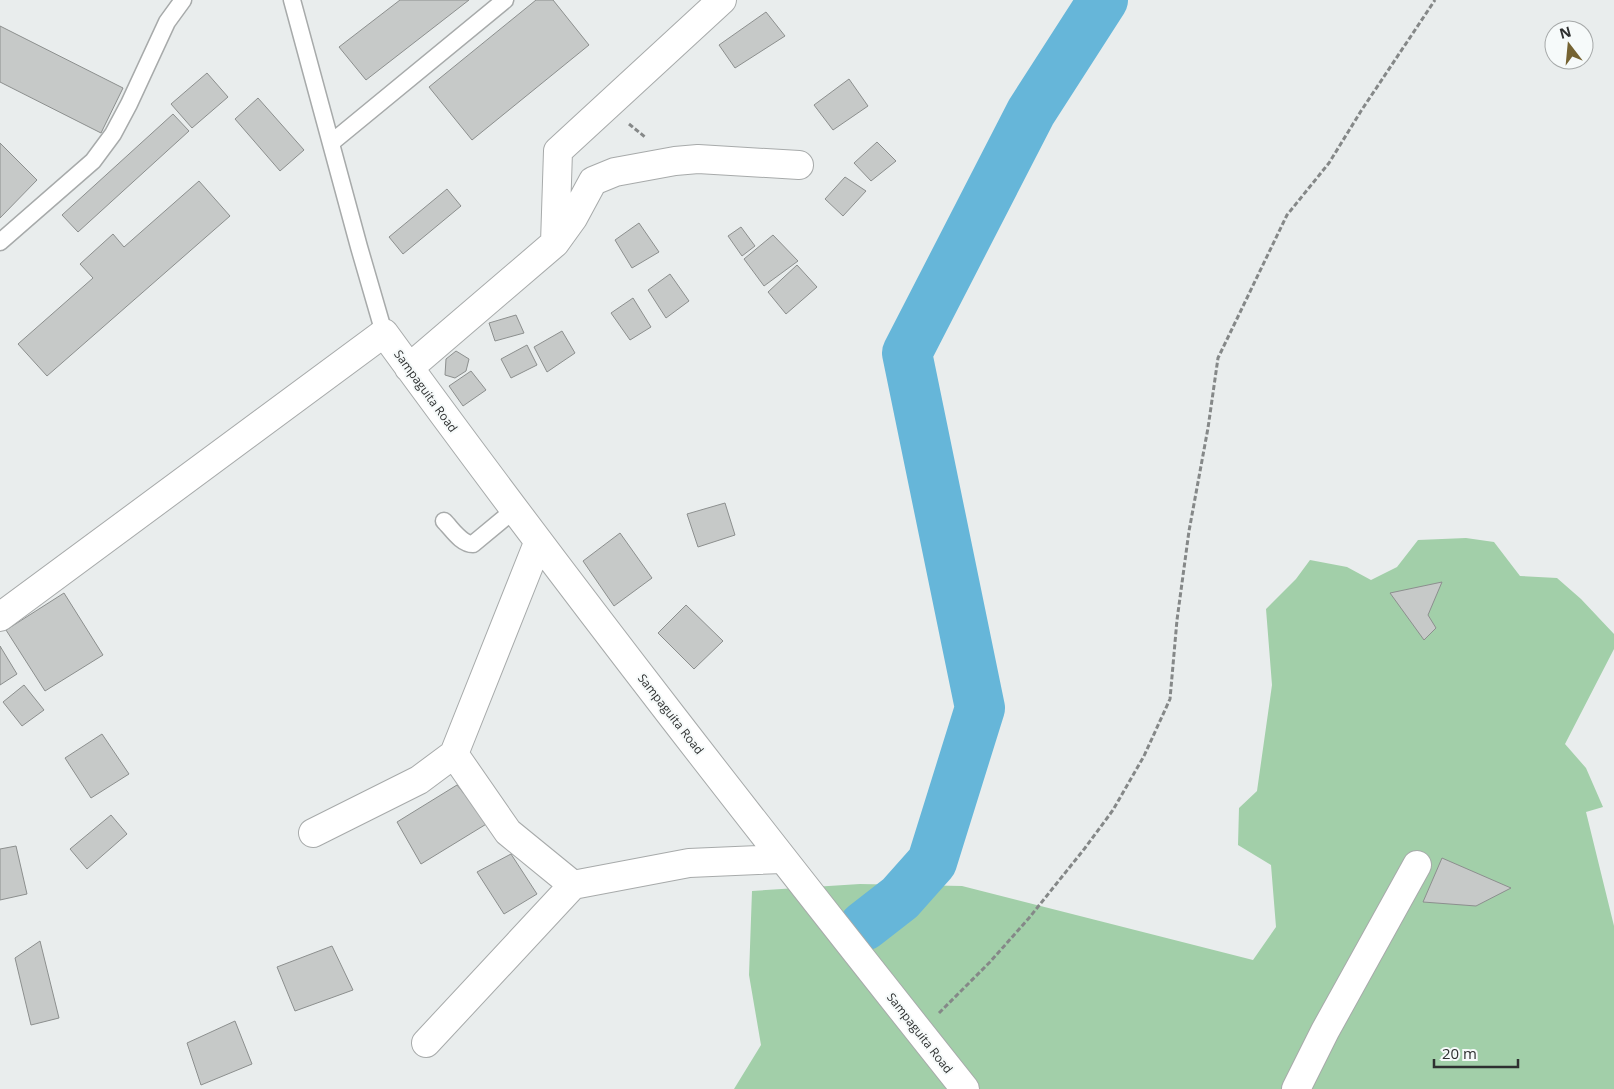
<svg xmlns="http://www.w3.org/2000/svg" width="1614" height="1089" viewBox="0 0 1614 1089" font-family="'Open Sans',sans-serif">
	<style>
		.green { fill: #a2cfa9 }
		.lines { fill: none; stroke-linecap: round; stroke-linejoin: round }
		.river { stroke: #66b6d9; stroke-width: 50 }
		.building { fill: #c6c9c8; stroke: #8c8f8e }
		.lane-casing { stroke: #a7aaaa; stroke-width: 19 }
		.street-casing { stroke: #a7aaaa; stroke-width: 30 }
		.path { stroke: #858888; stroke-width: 3; stroke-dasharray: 5 2.5; stroke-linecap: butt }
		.lane { stroke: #fff; stroke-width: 16 }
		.street { stroke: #fff; stroke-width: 28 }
		.labels { text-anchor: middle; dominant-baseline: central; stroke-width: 4; stroke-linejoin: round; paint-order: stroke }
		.street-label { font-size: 12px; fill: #2e3030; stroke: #f6fafa }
	</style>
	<rect width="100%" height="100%" fill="#e9eded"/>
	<path class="green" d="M1466 538 1494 542 1520 576 1557 578 1581 599 1614 634V649L1565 744 1586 768 1603 807 1586 812 1614 926V1089H734L761 1045 749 975 752 891 860 884 962 886 1253 960 1276 927 1271 865 1238 845 1239 808 1257 791 1272 685 1266 609 1296 579 1310 560 1347 567 1371 580 1397 567 1418 540Z"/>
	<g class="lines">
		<path class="river" d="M864 926 900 898 932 862 980 708 907 353 1031 112 1103 0"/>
	</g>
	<path class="building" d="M400 0H469L366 80 339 47Z
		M536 0H553L589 45 472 140 429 87Z
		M766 12 785 36 735 68 719 45Z
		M0 26 123 88 101 133 0 82Z
		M207 73 228 97 192 128 171 104Z
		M849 79 868 106 833 130 814 105Z
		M258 98 304 150 280 171 235 119Z
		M173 114 189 131 78 232 62 215Z
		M877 142 896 161 871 181 854 163Z
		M0 143 37 180 0 218Z
		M845 177 866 191 843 216 825 199Z
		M199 181 230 216 47 376 18 344 93 278 80 264 113 234 124 247Z
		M447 189 461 206 403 254 389 237Z
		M639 223 659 252 632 268 615 240Z
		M741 227 755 246 742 256 728 236Z
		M773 235 798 261 764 286 744 259Z
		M797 265 817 287 786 314 768 292Z
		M670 274 689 301 666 318 648 290Z
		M633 298 651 327 630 340 611 313Z
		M516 315 524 333 495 341 489 323Z
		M562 331 575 353 547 372 534 347Z
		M527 345 537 365 511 378 501 359Z
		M456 351 469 359 466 371 455 378 445 375 446 359Z
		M471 371 486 390 463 406 449 386Z
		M725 503 735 535 698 547 687 514Z
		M620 533 652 578 614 606 583 561Z
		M1442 582 1428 615 1436 628 1424 640 1390 593Z
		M64 593 103 655 45 691 6 630Z
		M686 605 723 641 694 669 658 633Z
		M0 646 17 674 0 685Z
		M24 685 44 710 22 726 3 702Z
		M102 734 129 774 91 798 65 758Z
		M457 785 488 823 421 864 397 822Z
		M111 815 127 834 87 869 70 849Z
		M16 846 27 894 0 900V849Z
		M511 854 537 894 504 914 477 872Z
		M1442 858 1511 888 1476 906 1423 902Z
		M40 941 59 1018 31 1025 15 958Z
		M332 946 353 990 295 1011 277 967Z
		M235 1021 252 1064 201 1085 187 1043Z"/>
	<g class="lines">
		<g class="lane-casing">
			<path id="lane" d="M292 0 359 247 384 333
				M331 143 505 0
				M0 242 93 161 113 134 129 104 167 22 183 0
				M444 521C452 529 461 544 473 544L514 510"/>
		</g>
		<g class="street-casing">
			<path id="street" d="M555 243 573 218 593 181 615 172 675 161 698 159 799 165
				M409 368 555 243 558 151 722 0
				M0 617 384 333C571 590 767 840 965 1089
				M454 754 508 832 573 885
				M313 833 419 780 454 754 538 543
				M426 1043 573 885 689 863 782 859
				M1296 1089 1325 1031 1417 865"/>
		</g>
		<path class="path" d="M629 124 645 137
			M939 1013 990 962 1029 918 1085 848 1113 810 1144 756 1170 699 1177 620 1189 531 1208 428 1218 358 1287 215 1329 163 1361 111 1435 0"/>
		<use href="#lane" class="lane"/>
		<use href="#street" class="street"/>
	</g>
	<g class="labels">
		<g class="street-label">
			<text transform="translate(426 391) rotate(54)">Sampaguita Road</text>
			<text transform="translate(671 714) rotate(52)">Sampaguita Road</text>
			<text transform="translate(920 1033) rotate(52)">Sampaguita Road</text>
		</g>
	</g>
	<g transform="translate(1569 45) rotate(344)"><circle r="24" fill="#f6fafa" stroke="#a6a9a9"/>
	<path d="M0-4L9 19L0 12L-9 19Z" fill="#756332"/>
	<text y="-8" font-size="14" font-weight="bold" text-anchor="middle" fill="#2e3030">N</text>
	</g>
	<path d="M1434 1059v8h84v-8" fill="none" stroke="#2e3030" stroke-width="2.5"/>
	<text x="1442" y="1059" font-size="15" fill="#2e3030" stroke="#f6fafa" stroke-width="4" paint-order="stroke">20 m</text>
</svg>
